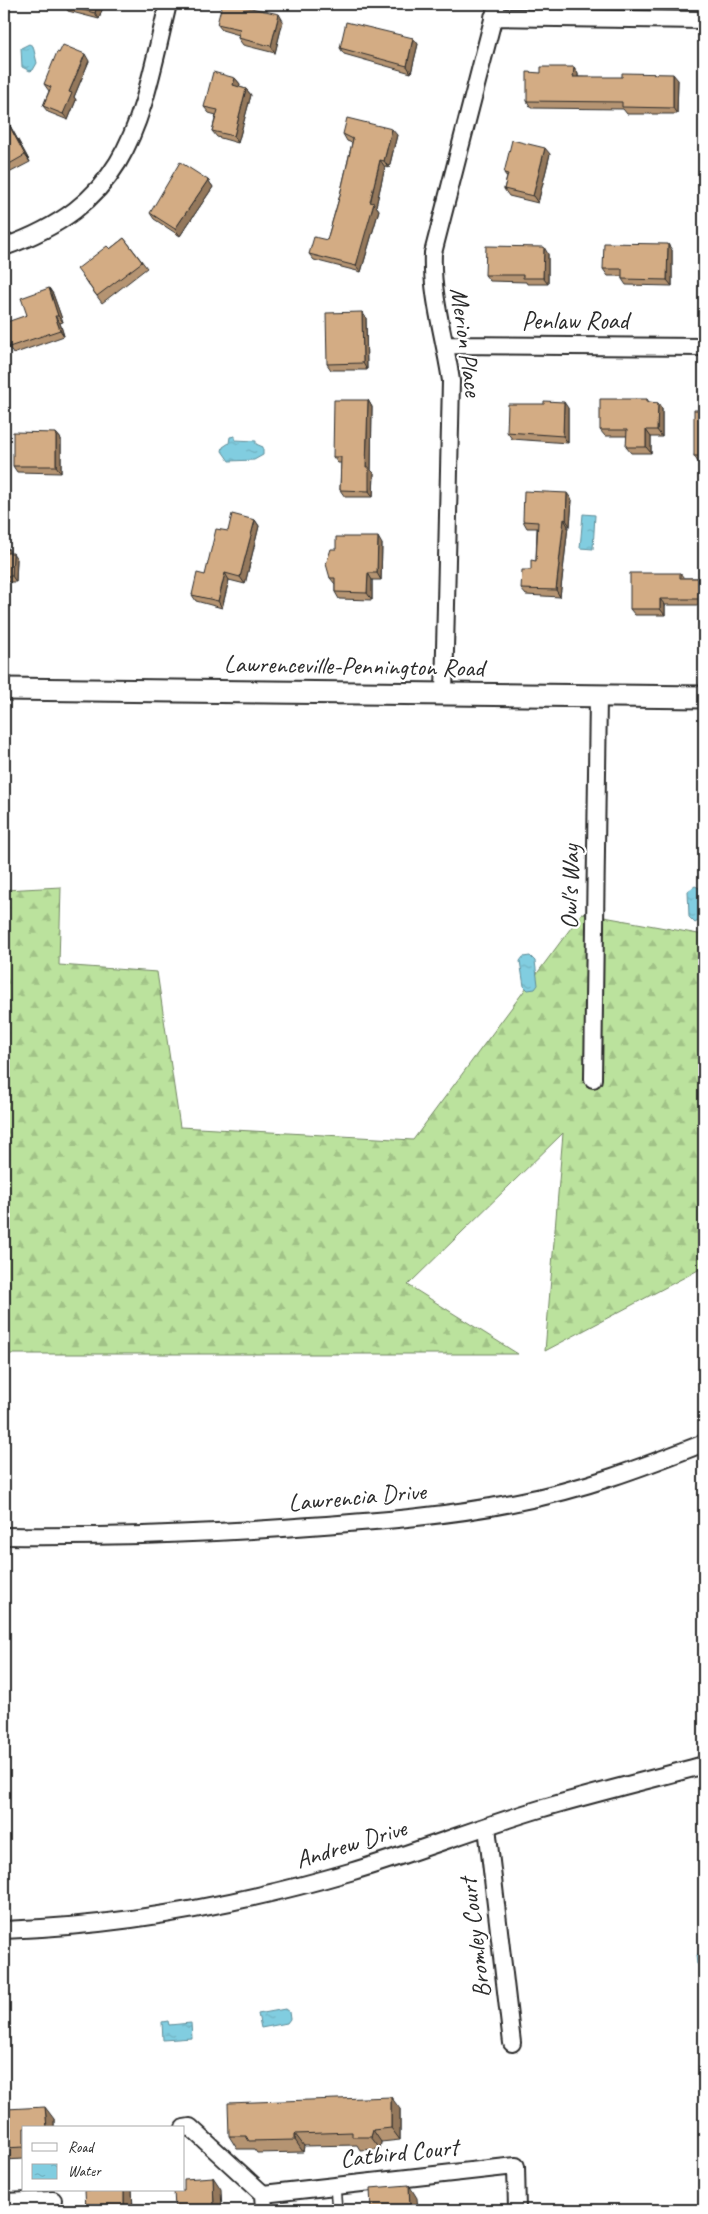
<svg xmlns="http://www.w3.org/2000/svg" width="708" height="2214" viewBox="0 0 708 2214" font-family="Caveat,sans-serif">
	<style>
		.forest { fill: url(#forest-firs); stroke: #738664 }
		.water { fill: url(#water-ripples); stroke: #5f8c98 }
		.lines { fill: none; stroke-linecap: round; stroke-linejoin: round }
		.service-casing { stroke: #2b2b2b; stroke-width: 12 }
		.minor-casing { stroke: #2b2b2b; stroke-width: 20 }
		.tertiary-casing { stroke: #2b2b2b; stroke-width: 25 }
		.service { stroke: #fff; stroke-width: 9 }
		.minor { stroke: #fff; stroke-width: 16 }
		.tertiary { stroke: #fff; stroke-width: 21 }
		.wall { fill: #b59472; stroke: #2b2b2b }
		.shaded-wall { fill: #94785c; stroke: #2b2b2b }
		.building { fill: #d3ac84; stroke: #2b2b2b }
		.labels { text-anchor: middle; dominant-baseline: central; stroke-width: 4.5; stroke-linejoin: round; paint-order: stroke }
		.street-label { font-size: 25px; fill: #2b2b2b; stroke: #fff }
	</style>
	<defs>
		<pattern id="forest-firs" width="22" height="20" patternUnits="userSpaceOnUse" patternTransform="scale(1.25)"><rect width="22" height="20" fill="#bbe29d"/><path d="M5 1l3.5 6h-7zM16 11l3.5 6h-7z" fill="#a1c287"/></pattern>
		<pattern id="water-ripples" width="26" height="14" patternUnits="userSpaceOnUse" patternTransform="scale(1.25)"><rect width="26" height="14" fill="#81cde0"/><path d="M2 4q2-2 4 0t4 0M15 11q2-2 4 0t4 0" fill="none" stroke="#70b0c0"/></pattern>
	</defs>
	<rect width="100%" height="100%" fill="#fff"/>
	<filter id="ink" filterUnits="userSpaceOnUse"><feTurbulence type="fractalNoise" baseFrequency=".02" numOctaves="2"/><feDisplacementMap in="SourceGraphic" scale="10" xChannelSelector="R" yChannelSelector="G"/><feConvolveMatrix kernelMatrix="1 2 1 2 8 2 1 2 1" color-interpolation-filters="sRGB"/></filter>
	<g filter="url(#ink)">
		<path class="forest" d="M61 887 59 965 157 972 180 1127 413 1140 582 913 704 935V1267L545 1351 563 1133 408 1285 518 1354H4V890Z"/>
		<path class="water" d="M29 44 33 46 37 63 33 70 30 71 22 67 21 48Z
			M235 436V440L256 441V444L263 447V455L254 460 229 461 222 451 223 447 229 443 230 437Z
			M583 514 595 515 593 549 580 548Z
			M695 886 704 890V918L695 923 689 917 688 891Z
			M530 956 535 961 538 985 535 989 528 990 524 986 520 961 523 957Z
			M704 1950V1965L702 1966 697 1964 696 1956Z
			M285 2009 289 2012 290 2019 287 2023 261 2028 258 2014Z
			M168 2021 169 2025 191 2023 192 2038 163 2040 162 2022Z"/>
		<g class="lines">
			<g class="service-casing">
				<path id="service" d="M335 2186 337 2210"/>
			</g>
			<g class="minor-casing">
				<path id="minor" d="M493 17 704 20
					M4 247C132 202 140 121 168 4
					M446 345 704 347
					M444 694 451 381C445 338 431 297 433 253L497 4
					M593 1079 598 696
					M4 1536C106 1537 208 1534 310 1526 380 1521 449 1516 517 1502 582 1490 643 1467 704 1443
					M487 1827 512 2043
					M4 1930C121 1926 237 1905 350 1872 414 1853 476 1828 540 1809 594 1793 649 1780 704 1765
					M184 2128 190 2127 263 2194 264 2210
					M263 2194 516 2166 517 2210
					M4 2202 53 2200"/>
			</g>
			<g class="tertiary-casing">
				<path id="tertiary" d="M4 689 704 697"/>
			</g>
			<use href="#service" class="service"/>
			<use href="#minor" class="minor"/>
			<use href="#tertiary" class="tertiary"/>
		</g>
		<path class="wall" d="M64 4H104L99 19 68 11 63 5Z
			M283 21 275 53 243 45 238 38 239 35 222 30 217 24Z
			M413 38 418 44 411 73 344 54 340 48Z
			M89 61 74 97 76 100 68 120 48 112 43 106 49 91 44 84Z
			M574 67 578 74V77L678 80 677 114H627L623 109 531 108 527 101 541 73Z
			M235 78 240 84 239 87 246 89 251 95 238 143 217 137 212 131 216 115 209 113 204 107Z
			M4 116 8 122 30 162 7 174 4 169Z
			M343 134 397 135 389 168 385 167 376 206 379 210 361 272 314 260 309 254 327 240 340 195 352 143 347 141Z
			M550 154 538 203 509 196 504 189 507 177 504 173Z
			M208 180 213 187 180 236 154 219 150 213Z
			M704 235V285L700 278Z
			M124 238 147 268 102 303 82 276 110 249Z
			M672 250V286L626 285 622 279V276H608L603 269Z
			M548 254V284H527L526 282 490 281 485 275Z
			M49 288 53 294 63 322 60 323 64 336 13 354 9 347 27 315Z
			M362 312 366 318 367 370H331L327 364Z
			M647 399 649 402 658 403 662 409V437H651V453H631L626 447 627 436H605L600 430Z
			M368 400 372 407 371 470 374 473 373 497H345L340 490 341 463H338L333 457Z
			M568 408V443L512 439 507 432Z
			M704 410V462H698L694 456Z
			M56 433 61 439V473L17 472 13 466Z
			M572 500 570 526H568L560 597 526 595 521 589 536 561 537 528H527L523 521Z
			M255 520 259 526 245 584 229 580 222 608 196 601 192 595 205 575 228 531Z
			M4 543 9 550V553L17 559 16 582H4Z
			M382 544 381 580H372V600L339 599 335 592V584L330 578 336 549Z
			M680 573 684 578H704V610L702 607V605H665V615H635L630 609Z
			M400 2109V2140L381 2142 380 2149 360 2150 357 2145 304 2146 303 2152 257 2153 254 2149H237L229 2136Z
			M4 2114 54 2119V2128H24V2159L4 2160Z
			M132 2190 133 2210H86Z"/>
		<path class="shaded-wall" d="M97 4H104L99 19 95 13Z
			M279 14 283 21 275 53 271 46Z
			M413 38 418 44 411 73 407 66Z
			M85 54 89 61 74 97 76 100 68 120 63 114 69 92Z
			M574 67 578 74V83L573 77Z
			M673 74 678 80 677 114 673 108Z
			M235 78 240 84 238 92 233 85Z
			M246 89 251 95 238 143 234 136Z
			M4 116 8 122 30 162 25 155Z
			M392 129 397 135 389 168 384 161Z
			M545 148 550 154 538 203 533 196Z
			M380 160 385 167 376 206 379 210 361 272 356 266Z
			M208 180 213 187 180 236 175 229Z
			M668 244 672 250V286L667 280Z
			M544 247 548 254V284L543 278Z
			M49 288 53 294 63 322 58 316Z
			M362 312 366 318 367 370 363 363Z
			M55 316 60 323 64 336 60 330Z
			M368 400 372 407 371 470 374 473 373 497 369 491 366 467Z
			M564 402 568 408V443L563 436Z
			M658 403 662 409V437L657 430Z
			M646 430 651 437V453L646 447Z
			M56 433 61 439V473L56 466Z
			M567 493 572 500 570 526 566 520Z
			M564 519 568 526 560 597 556 590Z
			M255 520 259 526 245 584 240 577Z
			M378 537 382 544 381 580 377 573Z
			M5 543 9 550V559L4 553Z
			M13 553 17 559 16 582 12 576Z
			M225 573 229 580 222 608 218 601Z
			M368 573 372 580V600L367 593Z
			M660 599 665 605V615L660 609Z
			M391 2097 400 2109V2140L391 2128Z
			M45 2107 54 2119V2128H47Z
			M373 2130 381 2142 380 2149 371 2137Z
			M295 2134 304 2146 303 2152 295 2140Z
			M213 2177 221 2189 222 2210H214Z
			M409 2185 417 2198 418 2210H410Z
			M124 2190H132L133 2210H127L124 2206Z"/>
		<path class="building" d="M64 4H97L95 13 63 5Z
			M222 4H232L279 14 271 46 238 38 240 29 217 24Z
			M346 22 413 38 407 66 340 48Z
			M63 45 85 54 69 92 72 93 63 114 43 106 51 87 44 84 57 52 59 53Z
			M541 67H574L573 77H622V73L673 74V108L622 107V102L527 101V72L541 73Z
			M213 72 235 78 233 85 246 89 234 136 212 131 218 110 204 107Z
			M4 116 25 155 4 167Z
			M347 118 392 129 384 161 380 160 370 202 374 203 356 266 309 254 314 237 327 240 340 195 353 139 343 134Z
			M512 140 545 148 533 196 504 189 508 174 504 173Z
			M180 162 208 180 175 229 150 213Z
			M700 235H704V278H700Z
			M124 238 142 262 97 296 77 269 107 246 110 249Z
			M604 243 668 244 667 280 622 279V269H603Z
			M486 246 544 247 543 278H523V275H485Z
			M49 288 58 316H55L60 330 9 347 4 333V323L27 315 21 298Z
			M362 312 363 363 327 364 326 313Z
			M600 399H647V402L658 403 657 430H646V447H626L627 430H600Z
			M334 400H368L366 467H369V491L340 490 341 457H333Z
			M544 401 564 402 563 436 507 432 508 404H544Z
			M694 410H704V456H694Z
			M13 432 56 433V466H13Z
			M524 491 567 493 566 520 564 519 556 590 521 589 522 570H531V560L536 561 538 522 523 521Z
			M232 514 255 520 240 577 225 573 218 601 192 595 197 573 205 575 216 529 228 531Z
			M336 537H378L377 573H368L367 593 335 592V578H330L326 564 331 549H336Z
			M4 543H5L4 553H13L12 576H4Z
			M630 573H680V578H704V607H702V599H660V609H630Z
			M391 2097V2128L373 2130 371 2137H352V2132L295 2134V2140L249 2141 246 2136H229L228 2103Z
			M45 2107 47 2128H24V2147L4 2148V2114H6V2109Z
			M213 2177 214 2210H175L174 2190H184V2179Z
			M409 2185 410 2210H371L370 2188Z
			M85 2190H124V2206H119V2210H86Z"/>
	</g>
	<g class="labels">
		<g class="street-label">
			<text x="575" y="321">Penlaw Road</text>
			<text transform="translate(466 342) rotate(82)">Merion Place</text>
			<text transform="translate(354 666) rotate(1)">Lawrenceville-Pennington Road</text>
			<text transform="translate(570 887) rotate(-89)">Owl's Way</text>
			<text transform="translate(357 1497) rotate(-5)">Lawrencia Drive</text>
			<text transform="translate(351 1844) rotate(-17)">Andrew Drive</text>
			<text transform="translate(475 1938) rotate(-97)">Bromley Court</text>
			<text transform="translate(399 2153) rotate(-6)">Catbird Court</text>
		</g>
	</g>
	<rect width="708" height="2214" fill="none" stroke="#fff" stroke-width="20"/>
	<rect x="10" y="10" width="688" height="2194" fill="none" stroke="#2b2b2b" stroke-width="2" filter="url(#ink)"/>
	<rect x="22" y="2126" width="162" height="65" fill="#ffffff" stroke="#aaaaaa"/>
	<rect x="32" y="2143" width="25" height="8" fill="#ffffff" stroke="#aaaaaa"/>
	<text x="68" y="2152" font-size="15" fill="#2b2b2b">Road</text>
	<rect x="32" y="2164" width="25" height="15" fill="url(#water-ripples)" stroke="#aaaaaa"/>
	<text x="68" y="2176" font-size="15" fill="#2b2b2b">Water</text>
</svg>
